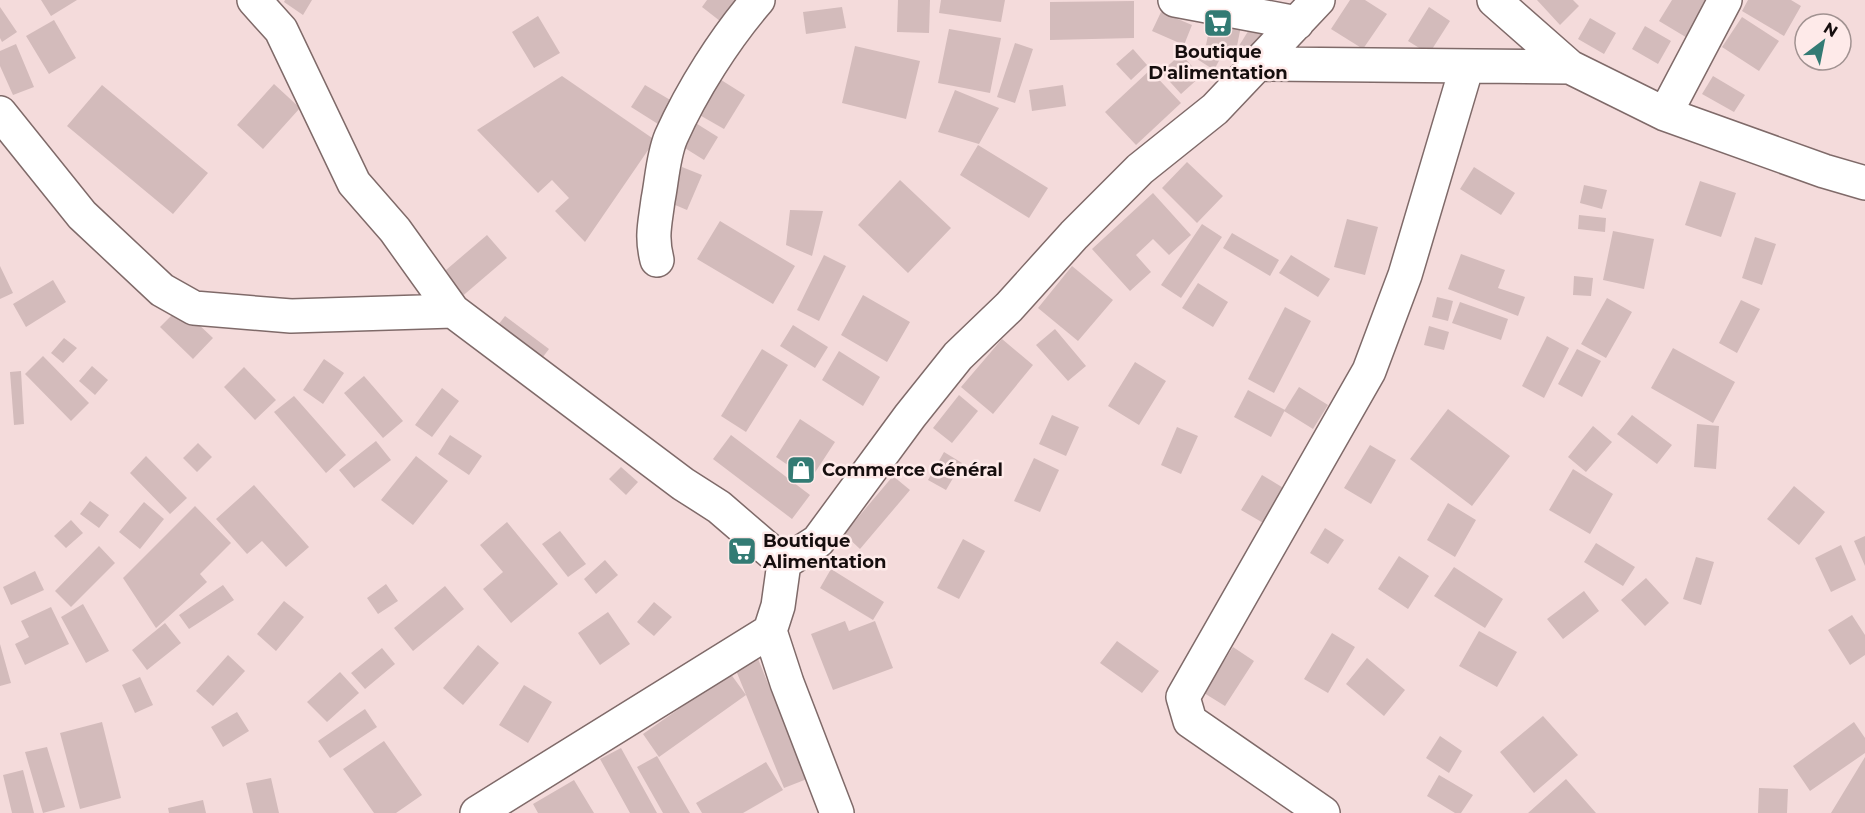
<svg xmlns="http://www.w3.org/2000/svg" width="1865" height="813" viewBox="0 0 1865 813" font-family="Montserrat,sans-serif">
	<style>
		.building { fill: #d3bbbb }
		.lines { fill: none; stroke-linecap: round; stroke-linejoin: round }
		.minor-casing { stroke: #7f6a69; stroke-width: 36 }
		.minor { stroke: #fff; stroke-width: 33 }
		.labels { text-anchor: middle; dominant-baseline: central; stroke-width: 5; stroke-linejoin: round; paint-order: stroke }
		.poi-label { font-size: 18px; font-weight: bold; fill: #160e0e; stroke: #feeae9; text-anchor: start }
	</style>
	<rect width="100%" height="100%" fill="#f4dbdb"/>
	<path class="building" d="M41 0H77L51 16Z
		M285 0H312L303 15 284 2Z
		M707 0H736L720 21 702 7Z
		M898 0H930L929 33 897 32Z
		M941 0H1005L1001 22 939 13Z
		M1350 0H1365L1387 14 1363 49 1331 29Z
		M1537 0H1573L1579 6 1560 25Z
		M1672 0H1718L1694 42 1659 21Z
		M1748 0H1791L1801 6 1784 36 1742 11Z
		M1134 1V38L1050 40V2Z
		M0 7 17 32 2 42 0 38Z
		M842 7 846 28 806 34 803 12Z
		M1429 7 1450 21 1429 54 1408 41Z
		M1161 12 1192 25 1184 45 1152 31Z
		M538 16 560 53 534 68 512 32Z
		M1742 17 1779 41 1759 71 1722 47Z
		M1590 18 1616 33 1604 54 1578 39Z
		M54 20 76 58 49 74 26 36Z
		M1211 20 1241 26 1236 51 1206 45Z
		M1252 25 1268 36 1252 59 1237 49Z
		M1645 26 1671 41 1658 64 1632 49Z
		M949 29 1001 38 990 93 938 83Z
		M1015 43 1033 49 1015 103 997 97Z
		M16 44 34 87 13 95 0 66V51Z
		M855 46 920 61 906 119 842 103Z
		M1203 47 1221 57 1214 70 1197 59Z
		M1133 49 1147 65 1131 80 1116 64Z
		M1181 54 1201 76 1181 94 1161 72Z
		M1150 70 1181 103 1136 145 1105 112Z
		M562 76 655 140 585 242 555 211 569 198 552 180 538 193 477 130Z
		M1713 76 1745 95 1734 112 1702 94Z
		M718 78 745 95 724 129 696 113Z
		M274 84 300 108 263 149 237 125Z
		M102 85 208 173 173 214 67 126Z
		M645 85 672 101 658 124 631 107Z
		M1063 85 1066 106 1032 111 1029 90Z
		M955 90 999 108 979 144 938 132Z
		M694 122 718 137 704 160 680 145Z
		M978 145 1048 188 1029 218 960 175Z
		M1187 162 1223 196 1197 223 1162 188Z
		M682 167 702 175 687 210 668 202Z
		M1474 167 1515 193 1501 215 1460 189Z
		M900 180 951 228 908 273 858 225Z
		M1700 181 1736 193 1721 237 1685 225Z
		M1584 185 1607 190 1602 209 1580 203Z
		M1153 193 1191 235 1169 255 1153 239 1136 255 1151 272 1130 291 1092 249Z
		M790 210 823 211 812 256 786 245Z
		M1579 215 1606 218 1605 232 1578 229Z
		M1347 219 1378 227 1365 275 1334 267Z
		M720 221 795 266 773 304 697 259Z
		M1202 224 1222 237 1181 298 1161 285Z
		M1613 231 1654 239 1644 289 1603 280Z
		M1232 233 1279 260 1270 276 1223 248Z
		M487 235 507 258 459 299 439 276Z
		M1755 237 1776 244 1762 285 1742 278Z
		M1461 254 1505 270 1498 288 1525 297 1518 316 1448 289Z
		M824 255 846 266 819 321 797 310Z
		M1291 255 1330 279 1318 297 1279 273Z
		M0 266 13 293 0 299Z
		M1072 266 1113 300 1078 341 1038 308Z
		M1574 276 1593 278 1591 296 1573 295Z
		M53 280 66 302 26 327 13 304Z
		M1198 283 1228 302 1213 327 1182 308Z
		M863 295 910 322 887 362 841 335Z
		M1437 297 1453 301 1448 321 1432 317Z
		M1607 298 1632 312 1606 358 1581 344Z
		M1741 300 1760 309 1737 353 1719 343Z
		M1460 302 1508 319 1501 340 1452 323Z
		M180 307 213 338 193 359 160 327Z
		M1285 307 1311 321 1274 393 1248 379Z
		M505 316 549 349 533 370 489 337Z
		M793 325 828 347 815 368 780 346Z
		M1429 326 1449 332 1444 350 1424 345Z
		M1055 329 1086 366 1068 381 1036 345Z
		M1547 336 1569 348 1544 398 1522 386Z
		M64 338 77 348 63 363 51 353Z
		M1002 339 1033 365 993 414 961 387Z
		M1673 348 1735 382 1713 423 1651 388Z
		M762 349 788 365 746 432 721 416Z
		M1577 349 1601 361 1582 397 1558 384Z
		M839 351 880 377 863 406 822 380Z
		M43 356 89 403 71 421 25 374Z
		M324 359 344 373 323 404 303 390Z
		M1135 362 1166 381 1139 425 1108 406Z
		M92 366 108 380 95 395 79 381Z
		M244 367 276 400 255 420 224 387Z
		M21 371 24 424 14 425 10 372Z
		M364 376 403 421 383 438 344 393Z
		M1299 387 1328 405 1313 429 1284 411Z
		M442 388 459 401 432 437 415 425Z
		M1248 390 1285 410 1271 437 1234 417Z
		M959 395 978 411 952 443 933 428Z
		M294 396 346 455 326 473 274 412Z
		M1448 409 1510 456 1472 506 1410 459Z
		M1052 415 1079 427 1066 456 1039 444Z
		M1632 415 1672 445 1657 464 1617 434Z
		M800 419 835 442 810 480 776 457Z
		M1697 424 1719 426 1716 469 1694 467Z
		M1593 426 1612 442 1586 472 1568 457Z
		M1177 427 1198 436 1181 474 1161 465Z
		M450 435 482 456 469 475 438 454Z
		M731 435 810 495 792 519 713 459Z
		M376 441 391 460 354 488 339 470Z
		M198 443 212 457 197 472 183 458Z
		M1370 445 1396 460 1371 504 1344 488Z
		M944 452 962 463 946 490 928 480Z
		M146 456 187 498 170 514 130 473Z
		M416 456 448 481 413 525 381 500Z
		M1034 458 1059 470 1040 512 1014 501Z
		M621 467 638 482 626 495 609 479Z
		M1573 469 1613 494 1590 534 1549 510Z
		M1262 475 1285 489 1265 524 1241 510Z
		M893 476 910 490 860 549 844 534Z
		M254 485 309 547 286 567 262 541 247 554 216 519Z
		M1794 486 1825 512 1799 545 1767 519Z
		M90 501 109 515 99 528 80 514Z
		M144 502 164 519 140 549 119 532Z
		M1448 503 1476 520 1455 557 1427 540Z
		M195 506 231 543 200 574 207 582 156 628 123 578Z
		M71 520 83 533 66 548 54 536Z
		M507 522 558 584 511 623 483 589 503 572 480 545Z
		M1325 528 1344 540 1328 564 1310 553Z
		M560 531 586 564 568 577 542 544Z
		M1865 536V566L1854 541Z
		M963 539 985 551 959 599 937 588Z
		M1596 543 1635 567 1623 586 1584 562Z
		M1841 545 1856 580 1831 592 1815 558Z
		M99 546 115 563 71 607 55 591Z
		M1399 556 1429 576 1408 609 1378 589Z
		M1696 557 1714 562 1701 605 1683 599Z
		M605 560 618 575 596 594 584 579Z
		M1454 567 1503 599 1485 628 1434 596Z
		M831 569 884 602 873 620 820 588Z
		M35 571 44 590 11 605 3 587Z
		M1646 578 1669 603 1645 626 1621 600Z
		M386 584 398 601 378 614 367 598Z
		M223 585 234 600 189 629 179 615Z
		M445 586 464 609 413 651 394 628Z
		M1584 591 1599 611 1563 639 1547 619Z
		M284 601 304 617 276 651 257 634Z
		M654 602 672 617 654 636 637 622Z
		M83 604 109 651 86 663 61 617Z
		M51 607 69 644 25 665 15 644 29 637 21 621Z
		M608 612 630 644 600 665 578 633Z
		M1852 615 1865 635V655L1850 665 1828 630Z
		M845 621 849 631 875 621 893 668 833 690 811 634Z
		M165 623 181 643 147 670 132 650Z
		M1479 631 1517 652 1497 687 1459 666Z
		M1332 633 1355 647 1328 693 1304 679Z
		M1117 641 1159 671 1142 693 1100 663Z
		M0 644 11 683 0 686Z
		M478 645 499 663 463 705 443 688Z
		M1233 647 1254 661 1225 706 1204 693Z
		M382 648 395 664 365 689 351 673Z
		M756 654 807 779 784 788 733 663Z
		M228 655 245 671 213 706 196 691Z
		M1367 658 1405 690 1384 716 1346 684Z
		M340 672 359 693 327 722 307 702Z
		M730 673 746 695 659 757 643 734Z
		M140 677 153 705 135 713 122 685Z
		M524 685 552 702 528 743 499 725Z
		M365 709 377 727 330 758 318 741Z
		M237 712 249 731 223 747 211 727Z
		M1543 716 1578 755 1534 793 1500 752Z
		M102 722 121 798 80 809 60 733Z
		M1854 722 1865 738V753L1810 791 1793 766Z
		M1440 736 1462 751 1449 773 1426 758Z
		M384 741 422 795 396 813H374L343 769Z
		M47 747 65 807 43 813 25 752Z
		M621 748 657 813H630L600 759Z
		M657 756 690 813H663L637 767Z
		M1865 757V813H1831Z
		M766 762 783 790 743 813H702L696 803Z
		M23 770 34 813H12L3 775Z
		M1439 775 1473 795 1461 813H1455L1427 796Z
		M271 778 279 813H253L246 783Z
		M1566 779 1596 813H1528Z
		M574 780 594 813H538L533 804Z
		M1759 788 1788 789 1787 813H1758Z
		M203 800 206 813H169L168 808Z"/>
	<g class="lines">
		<g class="minor-casing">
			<path id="minor" d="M254 0 281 30 354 183 395 230 453 311 683 484 719 507 784 563
				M1175 0 1297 23
				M1494 0 1570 67 1665 114 1824 171 1865 183
				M1259 64 1570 67
				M0 113 82 215 162 290 194 308 291 316 453 311
				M1665 114 1725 0
				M657 260C651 236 655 224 658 200 662 180 663 156 671 137 692 90 725 38 758 0
				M477 813 770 631
				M837 813 787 683 770 631 778 606 784 563 818 541 910 416 958 356 1009 307 1074 235 1140 169 1215 109 1318 0
				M1323 813 1190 721 1183 697 1369 371 1405 275 1467 66"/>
		</g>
		<use href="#minor" class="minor"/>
	</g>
	<defs>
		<g id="supermarket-square" transform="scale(1.5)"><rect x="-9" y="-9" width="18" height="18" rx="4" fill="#337b74" stroke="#feeae9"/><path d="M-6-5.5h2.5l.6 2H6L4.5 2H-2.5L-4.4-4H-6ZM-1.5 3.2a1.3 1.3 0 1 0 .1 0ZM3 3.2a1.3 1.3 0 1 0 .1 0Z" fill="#fff"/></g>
		<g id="shop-square" transform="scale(1.5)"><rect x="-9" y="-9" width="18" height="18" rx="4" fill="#337b74" stroke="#feeae9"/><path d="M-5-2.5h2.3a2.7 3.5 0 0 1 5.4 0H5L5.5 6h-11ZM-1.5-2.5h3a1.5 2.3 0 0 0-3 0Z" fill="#fff"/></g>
	</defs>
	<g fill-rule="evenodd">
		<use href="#supermarket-square" x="1218" y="23"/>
		<use href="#shop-square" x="801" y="470"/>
		<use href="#supermarket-square" x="742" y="551"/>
	</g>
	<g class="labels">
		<g class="poi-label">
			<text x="1218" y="52" text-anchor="middle">Boutique<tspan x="1218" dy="21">D'alimentation</tspan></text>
			<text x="822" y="470">Commerce Général</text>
			<text x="763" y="541">Boutique<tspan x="763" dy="21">Alimentation</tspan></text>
		</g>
	</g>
	<g transform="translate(1823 42) rotate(32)"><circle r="28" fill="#feeae9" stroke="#a19291" stroke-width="1.5"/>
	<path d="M0-4.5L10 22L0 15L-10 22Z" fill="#337b74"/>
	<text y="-9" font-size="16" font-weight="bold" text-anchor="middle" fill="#160e0e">N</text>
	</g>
</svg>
